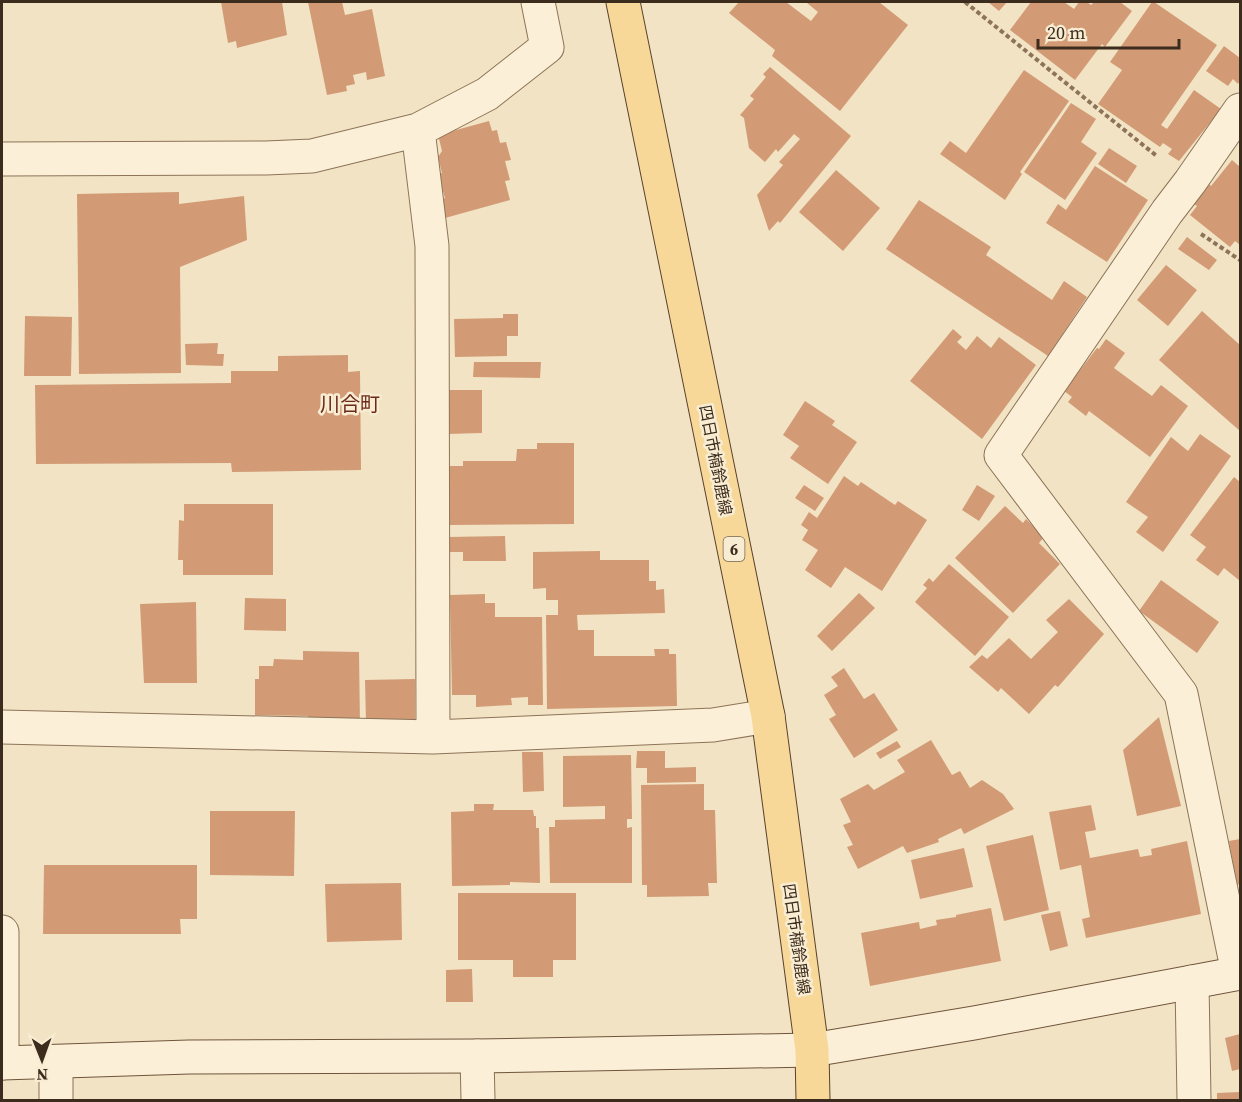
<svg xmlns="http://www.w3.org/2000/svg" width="1242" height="1102" viewBox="0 0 1242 1102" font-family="'Source Serif 4','Noto Sans JP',serif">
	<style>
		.building { fill: #d29b76 }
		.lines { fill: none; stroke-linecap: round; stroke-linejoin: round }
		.street-casing { stroke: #8d7358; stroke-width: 35 }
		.secondary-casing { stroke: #6f543b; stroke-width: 35 }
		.primary-casing { stroke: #5a412d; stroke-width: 35 }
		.path { stroke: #8d7358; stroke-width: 4; stroke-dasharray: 4.5 3; stroke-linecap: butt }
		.street { stroke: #fbf0d7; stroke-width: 33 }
		.secondary { stroke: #fbf0d7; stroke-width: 33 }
		.primary { stroke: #f7d898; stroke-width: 33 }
		.labels { text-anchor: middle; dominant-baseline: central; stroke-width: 5; stroke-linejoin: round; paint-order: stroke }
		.shield { fill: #f8edd3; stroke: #746654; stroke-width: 1.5 }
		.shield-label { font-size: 15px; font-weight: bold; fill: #3c2c1d }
		.street-label { font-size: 16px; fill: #3c2c1d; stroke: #f8edd3 }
		.quarter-label { font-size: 20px; fill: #6b2a1a; stroke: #f8edd3 }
	</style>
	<rect width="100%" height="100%" fill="#f1e3c3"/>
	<path class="building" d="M221 2H282L287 35 237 48 236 41 228 43Z
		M308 2H342L345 15 372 9 385 76 367 80 366 72 353 75 355 84 346 86 347 91 327 95Z
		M739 2H786L811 21 818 12 807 3 809 2H879L908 25 840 111 772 56 775 50 729 13Z
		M988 2H1007L999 11Z
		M1031 2H1064L1074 9 1079 2H1087L1091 5 1094 2H1120L1132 11 1105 47 1102 44 1075 80 1010 30Z
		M1152 2H1154L1217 45 1161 125 1167 129 1194 90 1221 109 1179 161 1168 154 1172 149 1163 143 1160 147 1098 104 1122 70 1110 62Z
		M1224 46 1240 58V80L1238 84 1233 79 1228 86 1206 71Z
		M770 67 851 136 780 223 778 221 769 231 757 195 783 165 779 162 800 139 794 134 778 152 776 149 765 162 749 148 744 118 740 115 754 99 750 96 766 77 763 74Z
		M1024 70 1069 101 1020 172 1022 174 1005 200 940 154 950 141 966 153Z
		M1071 103 1096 119 1081 142 1097 153 1065 200 1024 172Z
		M489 121 492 131 497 130 500 143 506 142 511 160 505 161 510 180 505 181 510 200 445 218 440 200 445 198 438 174 442 173 438 157 442 151 438 135Z
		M1109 148 1137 166 1126 183 1098 164Z
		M1232 160 1240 167V245L1235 241 1230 247 1190 215 1197 206 1194 204 1209 184 1211 186Z
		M1095 166 1148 200 1107 262 1046 223 1058 204 1066 210Z
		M836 170 880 208 843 251 799 212Z
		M179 192V204L244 196 247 240 180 267 181 373 79 374 77 194Z
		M919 200 991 247 986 255 1052 300 1064 281 1087 297 1048 356 886 249Z
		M1187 237 1217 260 1209 270 1178 249Z
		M1166 265 1197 290 1168 326 1137 300Z
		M1202 311 1240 345V431L1159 360Z
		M503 314H518V336H507V356L455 357 454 319 503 318Z
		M25 316 72 317 71 376H24Z
		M953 329 962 337 957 342 966 350 977 336 991 348 999 337 1036 365 982 439 910 381Z
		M1106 339 1125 353 1114 368 1152 396 1161 385 1188 406 1150 457 1089 411 1086 416 1068 402 1072 397 1064 391 1097 348 1099 349Z
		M218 343 217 354H224L223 366 186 365 185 344Z
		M348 355V372L360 371 361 470 232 472 231 463 36 464 35 385 231 383V371H278V356Z
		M474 362H541L540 378 473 377Z
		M447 390H482V433L447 434Z
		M805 401 835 421 832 425 857 442 828 484 790 458 799 446 783 435Z
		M1200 434 1231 456 1163 552 1136 532 1148 517 1126 502 1171 437 1188 451Z
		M537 443H574V524L450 525 448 466H463V461H516L517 449H537Z
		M844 476 858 486 861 482 895 505 898 501 927 520 882 591 845 567 831 588 805 570 818 550 802 540 808 530 801 525 809 512 817 518Z
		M1234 477 1240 482V581L1224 568 1218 576 1196 560 1206 547 1190 535Z
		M804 485 824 498 815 511 795 498Z
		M977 485 995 496 979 521 962 510Z
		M184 504H273V575H183V560H178L179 520 184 521Z
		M1005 506 1023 523 1026 519 1044 537 1039 543 1060 564 1013 613 955 558Z
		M505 536 506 561H463V552H449L448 537Z
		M600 551V560H649V581H656V590L664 589 665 613 577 615 578 630H594V656H655L654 649H669V654H676L677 706 547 709 546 615H558V600H546V588L533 589V552Z
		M949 564 1009 617 975 656 915 602 927 588 923 585 929 578 933 582Z
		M1161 580 1219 622 1197 653 1139 611Z
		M859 593 875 608 832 651 817 636Z
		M485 594V603H495V617H542L543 705H528V697L511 698 512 705 476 707V695H452L450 595Z
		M245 598 286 599V631L244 630Z
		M1069 599 1104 634 1058 687 1055 685 1029 714 1001 688 998 692 969 667 982 655 987 659 1009 638 1031 659 1058 632 1046 620Z
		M196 602 197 683H144L140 604Z
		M303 651 359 652 360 726 307 725 308 716 255 715V679H259V666H273L274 659 303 660Z
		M844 668 864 699 874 693 898 730 854 758 829 719 836 715 824 695 838 686 831 677Z
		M415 679V721H366L365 680Z
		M1159 717 1181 806 1137 816 1123 750Z
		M931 740 952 775 960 771 970 788 982 780 1003 794 1014 809 964 834 961 828 938 839 939 842 907 853 903 846 858 869 847 847 853 845 843 825 851 822 840 799 868 784 874 790 905 772 897 760Z
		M897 741 901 747 880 759 876 753Z
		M637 751H665V768L696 767V782L647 783V768H636Z
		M522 752H543L544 791 523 792Z
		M631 755 632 819H627V828L632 827V883H550L549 827H555V820L605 819V806L563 807V756Z
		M704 784V810H715L717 883H708L709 896 647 897V885H642L641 785Z
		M474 804H494L493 810H533L534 816H536V828H539L540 883 510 882V885L452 886 451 812 474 811Z
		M1091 805 1096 830 1085 832 1090 858 1138 849 1140 857 1152 855 1151 849 1187 841 1201 914 1086 938 1082 919 1090 917 1081 865 1060 870 1049 812Z
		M210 811H295L294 876 210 875Z
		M1033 835 1049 910 1004 921 986 846Z
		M1240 839V884L1237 885 1229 841Z
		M964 848 973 887 920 899 911 860Z
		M44 865H197V919H180L181 934H43Z
		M401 883 402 940 327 942 325 884Z
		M458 893H576V960H553V977H513V960H458Z
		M991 908 1001 961 870 986 861 933 919 922 920 929 937 925 936 920 956 917V915Z
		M1060 911 1068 946 1050 951 1041 915Z
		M472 969 473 1002H446V970Z
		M1240 1034V1069L1232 1071 1225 1038Z
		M1240 1092V1100H1217V1093Z"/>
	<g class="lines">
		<g class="street-casing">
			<path id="street" d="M418 130 432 246 433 737 713 725 768 716
				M2 159 266 158 312 156 418 130 487 94 547 47 538 2
				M2 727 433 737
				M2 932V1063
				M1238 973 1181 694 1001 455 1167 212 1190 182 1240 110
				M1192 982 1194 1100
				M477 1056 478 1100
				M56 1062V1100"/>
		</g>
		<g class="secondary-casing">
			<path id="secondary" d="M2 1063 189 1057 477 1056 812 1050 974 1023 1240 973"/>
		</g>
		<g class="primary-casing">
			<path id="primary" d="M623 2 768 716 812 1050 813 1100"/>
		</g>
		<path class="path" d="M965 2 1158 157
			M1201 234 1240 260"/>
		<use href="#street" class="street"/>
		<use href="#secondary" class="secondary"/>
		<use href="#primary" class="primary"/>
	</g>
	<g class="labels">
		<rect class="shield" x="723.5" y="537" width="21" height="24" rx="4.5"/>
		<g class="shield-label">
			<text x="734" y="549">6</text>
		</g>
		<g class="street-label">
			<text transform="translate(716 460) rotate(79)">四日市楠鈴鹿線</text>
			<text transform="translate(797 939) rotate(82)">四日市楠鈴鹿線</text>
		</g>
		<g class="quarter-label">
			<text x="350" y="404">川合町</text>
		</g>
	</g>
	<rect width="1242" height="1102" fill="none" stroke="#3c2c1d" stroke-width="6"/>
	<g transform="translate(42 1060) rotate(179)" stroke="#f8edd3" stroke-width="4.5" paint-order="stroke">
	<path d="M0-4.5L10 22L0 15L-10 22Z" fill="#3c2c1d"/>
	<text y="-9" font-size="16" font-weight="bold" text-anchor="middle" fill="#3c2c1d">N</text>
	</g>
	<path d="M1038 39v9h141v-9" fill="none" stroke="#3c2c1d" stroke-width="3"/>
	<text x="1047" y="39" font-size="18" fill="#3c2c1d" stroke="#f8edd3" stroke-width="4.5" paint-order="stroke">20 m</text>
</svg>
